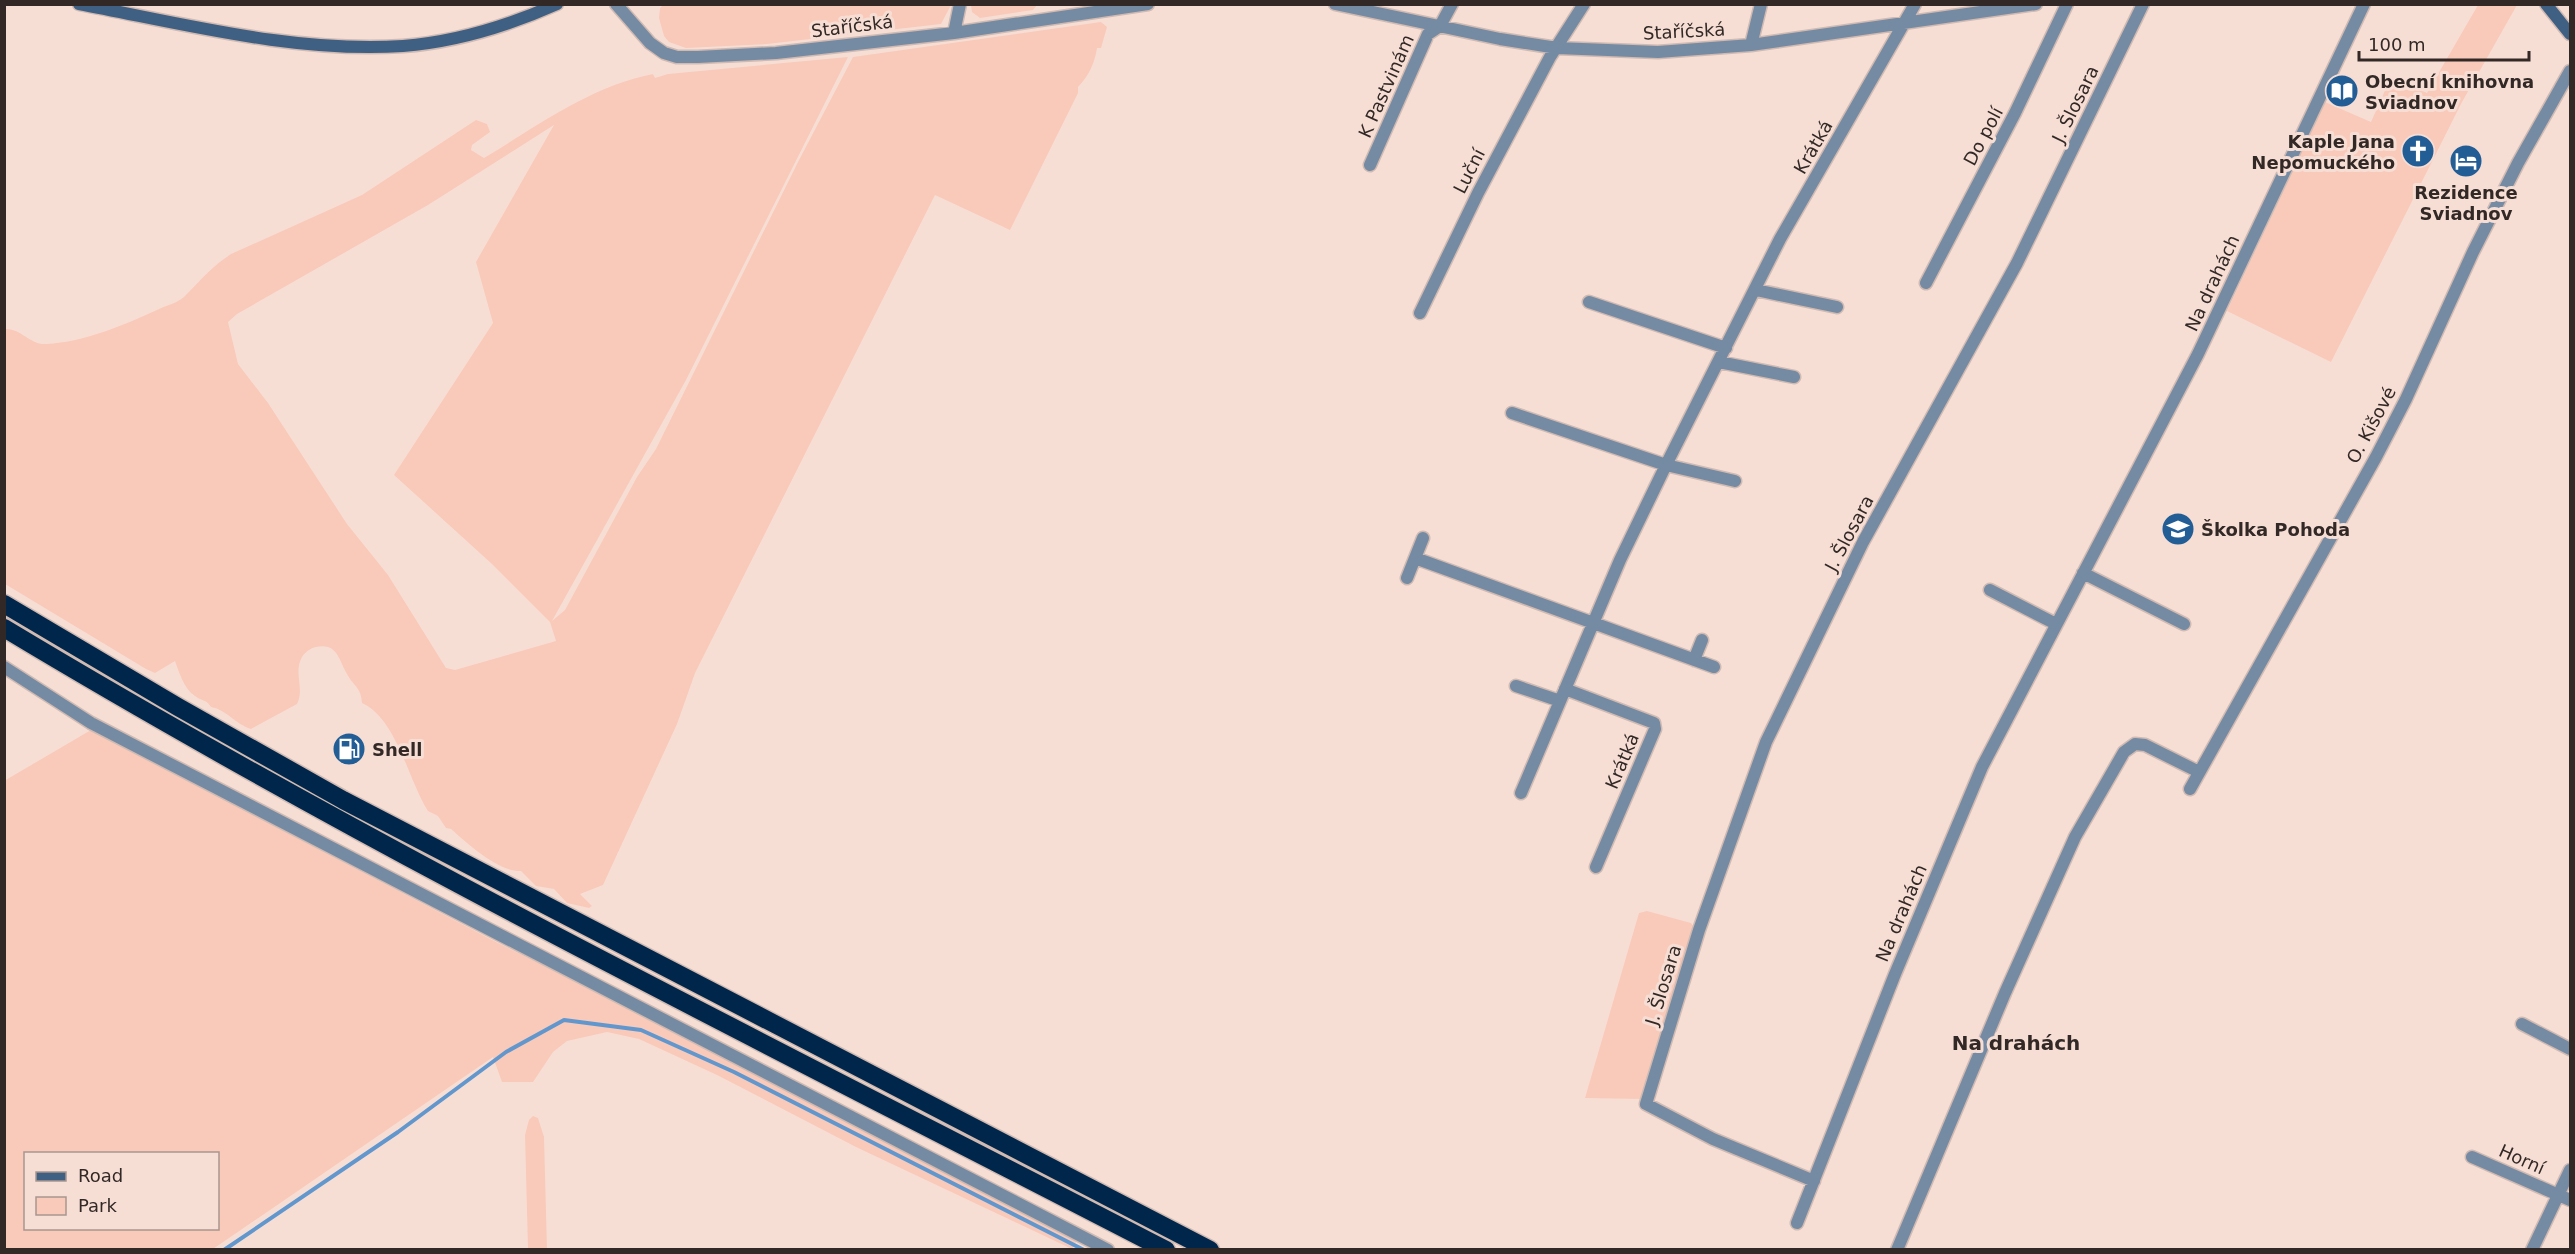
<svg xmlns="http://www.w3.org/2000/svg" width="2575" height="1254" viewBox="0 0 2575 1254" font-family="'DejaVu Sans',sans-serif">
	<style>
		.green { fill: #f9cab9; fill-rule: evenodd }
		.lines { fill: none; stroke-linecap: round; stroke-linejoin: round }
		.stream { stroke: #6297ce; stroke-width: 4 }
		.street-casing { stroke: #d0bab2; stroke-width: 15 }
		.secondary-casing { stroke: #d0bab2; stroke-width: 15 }
		.highway-casing { stroke: #d0bab2; stroke-width: 21 }
		.street { stroke: #748ba3; stroke-width: 12 }
		.secondary { stroke: #3f6082; stroke-width: 12 }
		.highway { stroke: #00274b; stroke-width: 18 }
		.labels { text-anchor: middle; dominant-baseline: central; stroke-width: 6; stroke-linejoin: round; paint-order: stroke }
		.street-label { font-size: 18px; fill: #322926; stroke: #f7ded5 }
		.poi-label { font-size: 18px; font-weight: bold; fill: #322926; stroke: #f7ded5; text-anchor: start }
		.neighbourhood-label { font-size: 20px; font-weight: bold; fill: #322926; stroke: #f7ded5 }
	</style>
	<rect width="100%" height="100%" fill="#f7ded5"/>
	<path class="green" d="M663 5V4L951 5 941 24 767 44 686 48 669 42 664 36 659 18 660 8Z
		M971 5V4L1037 5 1033 10 980 18 972 12Z
		M2478 5H2517L2462 102 2331 362 2227 311 2325 102 2371 122 2391 77 2427 93Z
		M1101 22 1107 27 1101 48H1097C1095 63 1088 77 1078 87V93L1010 230 935 195 695 673 677 724 603 885 580 894 592 906 589 908 567 903 554 889 536 886 521 871C498 872 467 843 451 829L446 828 438 816 428 811C408 780 397 719 362 703 361 687 354 687 347 674 339 660 337 642 316 647 311 648 305 652 302 657 293 673 305 688 297 704L251 729C235 724 227 710 211 707 206 699 201 701 195 696 184 689 179 672 175 661L155 673 146 669 5 584V329C21 328 30 345 46 344 85 342 124 325 159 309 168 305 177 303 184 297 200 281 212 266 231 254L362 195 476 120 487 124 490 132 472 145 471 150 484 158C537 126 591 86 653 74L655 78 668 74 848 57 686 380 552 621 565 610 637 477 656 449 798 162 853 57ZM554 125 476 262 493 323 394 475 492 564 550 622 556 641 455 670 446 668 388 575 347 524 268 403 238 364 228 322 237 314 428 205Z
		M91 730 498 943 592 989 1077 1240 1072 1249 856 1147 717 1075 639 1039 607 1032 567 1041 553 1052 533 1082H502L493 1057 213 1249H5L4 781ZM26 1154H218V1228H26Z
		M1647 911 1691 923 1695 929 1641 1099 1585 1098 1639 913Z
		M533 1116 538 1118 544 1137 547 1249H528L525 1135 529 1120Z"/>
	<g class="lines">
		<path class="stream" d="M224 1250 398 1132 506 1052 564 1020 641 1030 734 1072 1084 1250"/>
		<g class="street-casing">
			<path id="street" d="M616 4 650 43 664 53 677 57H698L776 53 954 33 1148 4
				M1335 4 1500 39 1557 48 1658 52 1751 45 2036 4
				M954 33 960 4
				M1751 45 1761 4
				M1370 165 1428 34 1440 26 1452 4
				M1926 283 2015 113 2067 4
				M1756 290 1837 307
				M1589 302 1726 348
				M1420 313 1478 193 1550 57 1584 4
				M1719 362 1794 377
				M1512 413 1666 465 1735 481
				M1415 558 1714 667
				M2083 573 2184 624
				M1407 578 1423 538
				M1990 590 2056 624
				M1694 660 1702 640
				M4 667 91 723 1108 1250
				M1516 686 1560 701
				M1565 689 1654 723 1655 729 1596 867
				M2190 789 2376 457 2406 399 2473 252 2518 163 2570 71
				M1521 793 1620 560 1666 465 1780 239 1915 4
				M2522 1024 2570 1049
				M2472 1157 2570 1200
				M1814 1181 1713 1139 1646 1104 1699 930 1766 742 1863 542 2017 263 2143 4
				M1797 1223 1895 974 1982 767 2198 354 2364 4
				M1897 1250 2005 993 2075 837 2124 752 2135 744 2145 745 2199 772
				M2532 1250 2570 1170"/>
		</g>
		<g class="secondary-casing">
			<path id="secondary" d="M79 4C185 24 295 53 403 46 455 42 510 25 557 4
				M2546 4 2570 34"/>
		</g>
		<g class="highway-casing">
			<path id="highway" d="M4 604 178 707 343 800 1210 1250
				M4 628C381 855 776 1048 1166 1250"/>
		</g>
		<use href="#street" class="street"/>
		<use href="#secondary" class="secondary"/>
		<use href="#highway" class="highway"/>
	</g>
	<defs>
		<g id="library-disc" transform="scale(1.725)"><circle r="9.5" fill="#225e95" stroke="#f7ded5"/><path d="M-6-4Q-3-5.5-.7-3.5V5Q-3 3-6 4ZM6-4Q3-5.5 .7-3.5V5Q3 3 6 4Z" fill="#fff"/></g>
		<g id="church-disc" transform="scale(1.725)"><circle r="9.5" fill="#225e95" stroke="#f7ded5"/><path d="M-1.2-6h2.4v3.5h3.3v2.4h-3.3V6h-2.4V-.1h-3.3v-2.4h3.3Z" fill="#fff"/></g>
		<g id="hotel-disc" transform="scale(1.725)"><circle r="9.5" fill="#225e95" stroke="#f7ded5"/><path d="M-6-4.5h1.5V1H6V5H4.5V3h-9V5H-6ZM-4 0a1.8 1.8 0 1 1 3.6 0ZM.5 0V-2.5h3Q6-2.5 6 0Z" fill="#fff"/></g>
		<g id="school-disc" transform="scale(1.725)"><circle r="9.5" fill="#225e95" stroke="#f7ded5"/><path d="M0-5L7-2L0 1L-7-2ZM-4 1L0 2.5L4 1V4Q0 6-4 4Z" fill="#fff"/></g>
		<g id="fuel-disc" transform="scale(1.725)"><circle r="9.5" fill="#225e95" stroke="#f7ded5"/><path d="M-5.5-6h7V0h2V4h1.3V-2.5L3-4.5l.8-.8L6-3V5H2.5V1h-1V6h-7ZM-4.2-4.7v3.2H.2V-4.7Z" fill="#fff"/></g>
	</defs>
	<g fill-rule="evenodd">
		<use href="#library-disc" x="2342" y="91"/>
		<use href="#church-disc" x="2418" y="151"/>
		<use href="#hotel-disc" x="2466" y="161"/>
		<use href="#school-disc" x="2178" y="529"/>
		<use href="#fuel-disc" x="349" y="749"/>
	</g>
	<g class="labels">
		<g class="street-label">
			<text transform="translate(852 26) rotate(-7)">Staříčská</text>
			<text transform="translate(1684 31) rotate(-3)">Staříčská</text>
			<text transform="translate(1386 86) rotate(-66)">K Pastvinám</text>
			<text transform="translate(2075 104) rotate(-64)">J. Šlosara</text>
			<text transform="translate(1983 136) rotate(-62)">Do polí</text>
			<text transform="translate(1813 147) rotate(-60)">Krátká</text>
			<text transform="translate(1469 171) rotate(-63)">Luční</text>
			<text transform="translate(2212 283) rotate(-65)">Na drahách</text>
			<text transform="translate(2371 425) rotate(-62)">O. Kišové</text>
			<text transform="translate(1849 533) rotate(-62)">J. Šlosara</text>
			<text transform="translate(1622 761) rotate(-67)">Krátká</text>
			<text transform="translate(1901 913) rotate(-67)">Na drahách</text>
			<text transform="translate(1663 985) rotate(-73)">J. Šlosara</text>
			<text transform="translate(2522 1159) rotate(24)">Horní</text>
		</g>
		<g class="poi-label">
			<text x="2365" y="81">Obecní knihovna<tspan x="2365" dy="21">Sviadnov</tspan></text>
			<text x="2395" y="141" text-anchor="end">Kaple Jana<tspan x="2395" dy="21">Nepomuckého</tspan></text>
			<text x="2466" y="192" text-anchor="middle">Rezidence<tspan x="2466" dy="21">Sviadnov</tspan></text>
			<text x="2201" y="529">Školka Pohoda</text>
			<text x="372" y="749">Shell</text>
		</g>
		<g class="neighbourhood-label">
			<text x="2016" y="1043">Na drahách</text>
		</g>
	</g>
	<rect width="2575" height="1254" fill="none" stroke="#322926" stroke-width="12"/>
	<rect x="24" y="1152" width="195" height="78" fill="#f7ded5" stroke="#a8968f" stroke-width="1.5"/>
	<rect x="36" y="1172" width="30" height="9" fill="#3f6082" stroke="#a8968f" stroke-width="1.5"/>
	<text x="78" y="1182" font-size="18" fill="#322926">Road</text>
	<rect x="36" y="1197" width="30" height="18" fill="#f9cab9" stroke="#a8968f" stroke-width="1.5"/>
	<text x="78" y="1212" font-size="18" fill="#322926">Park</text>
	<path d="M2359 51v9h170v-9" fill="none" stroke="#322926" stroke-width="3"/>
	<text x="2368" y="51" font-size="18" fill="#322926" stroke="#f7ded5" stroke-width="4.5" paint-order="stroke">100 m</text>
</svg>
